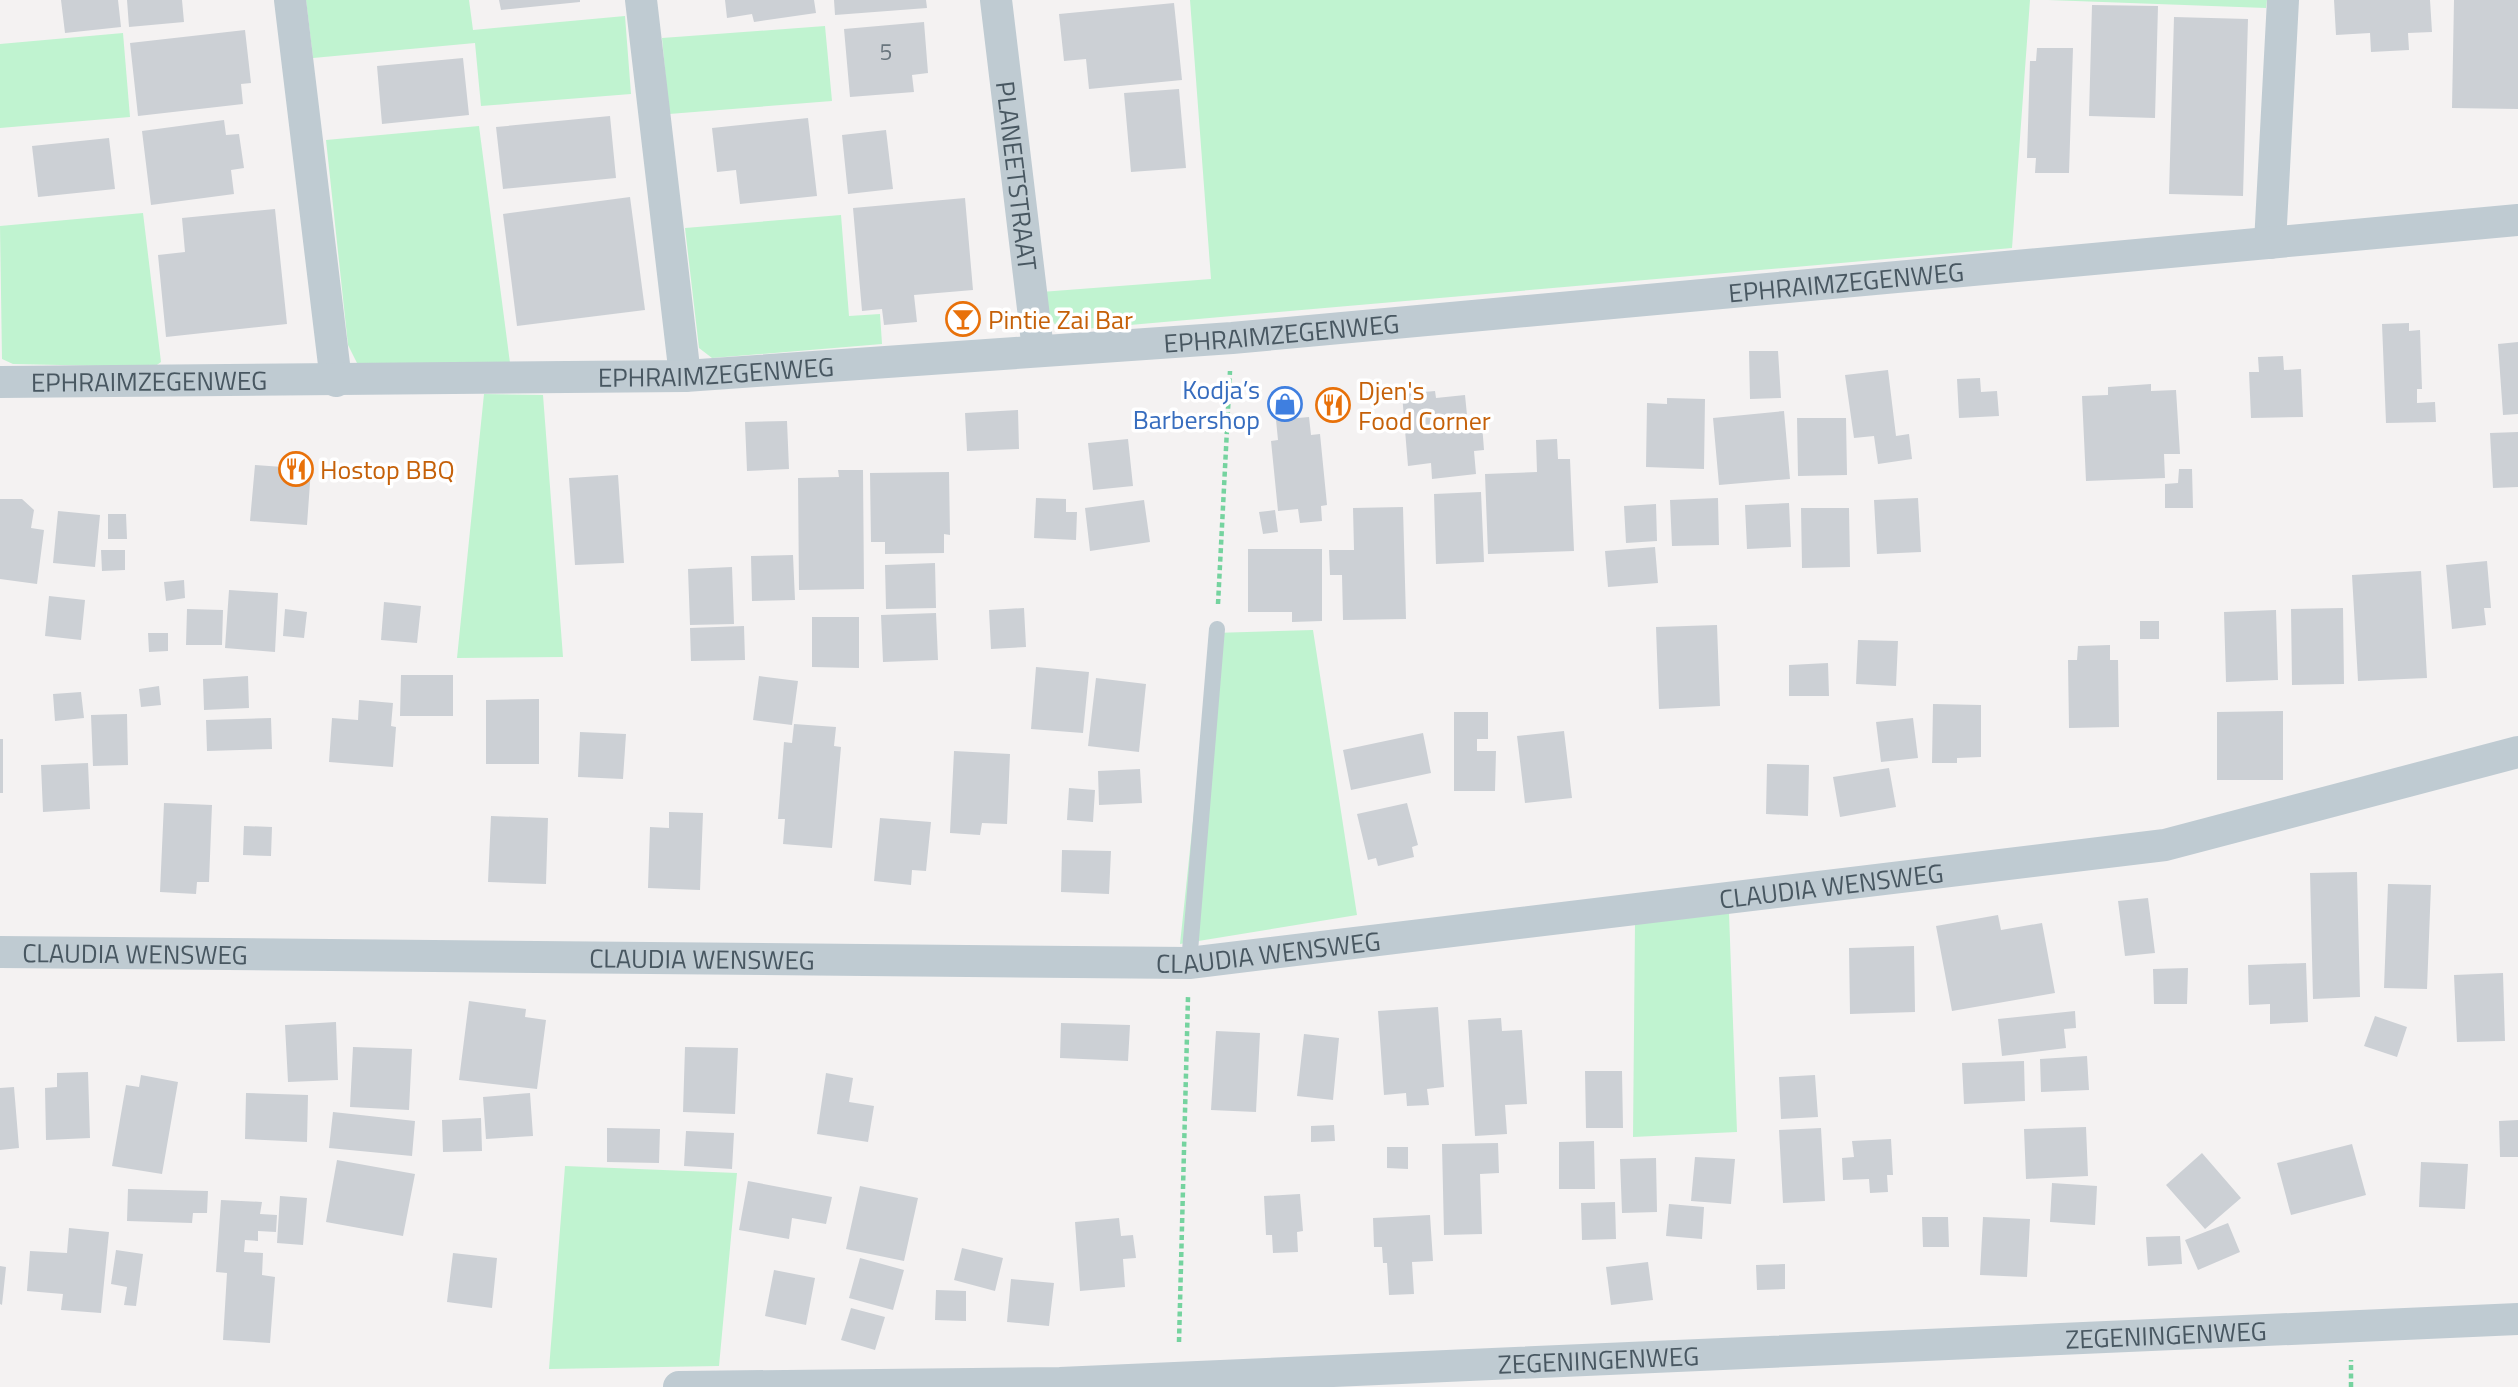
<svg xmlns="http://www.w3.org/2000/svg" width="2518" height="1387" viewBox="0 0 2518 1387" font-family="'Titillium Web',sans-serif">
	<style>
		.green { fill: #c0f3d0 }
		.building { fill: #ccd0d5 }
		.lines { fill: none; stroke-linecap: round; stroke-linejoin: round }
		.path { stroke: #75d39f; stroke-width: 4.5; stroke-dasharray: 5 3.5; stroke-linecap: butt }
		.service { stroke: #bfcbd2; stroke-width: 16 }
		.minor { stroke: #bfcbd2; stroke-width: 32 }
		.labels { text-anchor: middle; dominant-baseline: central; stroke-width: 7; stroke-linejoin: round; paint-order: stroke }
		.number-label { font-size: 23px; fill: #69757e }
		.street-label { font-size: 26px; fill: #485761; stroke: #fff }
		.food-label { font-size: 26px; fill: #c56008; stroke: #fff; text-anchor: start }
		.shop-label { font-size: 26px; fill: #366cbe; stroke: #fff; text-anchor: end }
	</style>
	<rect width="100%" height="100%" fill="#f4f2f2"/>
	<path class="green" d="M306 0H469L473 30 625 16 631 94 481 106 475 43 313 58Z
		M1190 0H2030L2012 248 1073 330 1056 326 1047 313 1041 292 1211 279Z
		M2048 0H2267L2266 8Z
		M825 26 832 101 669 114 662 38Z
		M123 33 130 117 0 128V44Z
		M479 126 510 363H357L348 345 326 140Z
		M143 213 161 362 154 367 13 364 2 359 0 226Z
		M841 215 849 316 880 314 882 344 712 358 699 348 685 228Z
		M484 394 543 395 563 657 457 658Z
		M1313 630 1357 915 1180 944 1213 633Z
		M1729 913 1737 1132 1633 1137 1635 922Z
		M565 1166 737 1173 719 1366 549 1369Z"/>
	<path class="building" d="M61 0H118L121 27 65 33Z
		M127 0H182L184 22 129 27Z
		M499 0H580V2L501 10Z
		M725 0H814L816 13 754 22 752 14 727 18Z
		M834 0H926L927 8 835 15Z
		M2334 0H2430L2432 32 2408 33 2409 50 2371 52 2370 33 2336 35Z
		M2454 0H2518V109L2452 108Z
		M1174 3 1182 80 1089 89 1086 59 1064 61 1059 14Z
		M2092 5 2158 6 2155 118 2089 116Z
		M2174 17 2248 19 2243 196 2169 194Z
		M924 22 928 73 912 75 914 92 850 97 844 29Z
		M245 30 251 83 241 84 243 104 138 116 130 43Z
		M2037 48H2073L2069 173H2035L2036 158H2027L2030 61H2036Z
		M463 58 469 115 382 124 377 66Z
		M1179 89 1186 168 1131 172 1124 93Z
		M610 116 616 178 503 189 496 127Z
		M808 118 817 196 740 204 736 170 717 172 712 128Z
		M224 120 226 135 239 134 244 168 231 170 234 194 151 205 142 131Z
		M886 130 893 189 848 194 842 135Z
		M109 138 115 189 38 197 32 146Z
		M630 197 645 310 517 326 503 214Z
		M965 198 973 290 914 295 917 322 884 325 882 309 862 311 853 208Z
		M275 209 287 324 166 337 158 255 185 252 182 218Z
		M2409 323V331L2420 330 2422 389H2417V403L2435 402 2436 422 2386 423 2382 324Z
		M2518 342V414L2503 415 2498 344Z
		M1749 351H1778L1781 398 1750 399Z
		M2283 356 2284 370 2301 369 2303 417 2251 418 2249 372H2259L2258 357Z
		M1888 370 1896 436 1909 434 1912 459 1878 464 1874 436 1854 438 1845 375Z
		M1980 378 1981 392 1997 391 1999 416 1959 418 1957 379Z
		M2151 384V391L2176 390 2180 454H2164L2165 478 2086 481 2082 396 2108 395V387Z
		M1435 391 1436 398 1465 395 1468 425 1482 424 1484 450 1474 451 1476 474 1432 479 1431 463 1408 466 1402 394Z
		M1667 398 1705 399 1704 469 1646 467 1647 403 1667 404Z
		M1018 410 1019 449 967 451 965 413Z
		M1784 411 1790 479 1719 485 1713 418Z
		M1309 417 1311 435 1320 434 1327 505 1321 506 1322 521 1300 523 1298 509 1278 511 1271 441 1278 440 1276 420Z
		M1797 418H1846L1847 475 1798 476Z
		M787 421 789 469 747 471 745 422Z
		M2518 432V487L2493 488 2490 433Z
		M1128 439 1133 486 1093 490 1088 443Z
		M1557 439 1558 459H1570L1574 551 1488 554 1485 474 1537 472 1536 440Z
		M255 465 311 469 307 525 250 521Z
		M2179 469H2192L2193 508H2165V484L2178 483Z
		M838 470H863L864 589 799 590 798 478 839 477Z
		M949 472 950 535 944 534V553L885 554V542H871L870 473Z
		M618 475 624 563 575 565 569 478Z
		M1481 492 1484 562 1436 564 1434 494Z
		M1036 498 1066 499V512H1077L1076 540 1034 538Z
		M1718 498 1719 545 1672 546 1670 500Z
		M1918 498 1921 552 1877 554 1874 500Z
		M0 499H22L34 510 31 528 44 530 37 584 0 579Z
		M1144 500 1150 542 1090 551 1085 508Z
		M1789 503 1791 547 1747 549 1745 505Z
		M1656 504 1657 541 1626 543 1624 506Z
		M1403 507 1406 619 1343 620 1342 575H1330L1329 550H1354L1353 508Z
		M1801 508H1849L1850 567 1802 568Z
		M1275 510 1278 532 1263 534 1259 512Z
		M58 511 100 515 95 567 53 563Z
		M108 514H126L127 539H108Z
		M1655 547 1658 583 1608 587 1605 551Z
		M1248 549H1322V621L1292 622V612H1248Z
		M101 550H125V570L102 571Z
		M793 555 795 600 752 601 751 556Z
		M2487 561 2491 608H2484L2486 625 2452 629 2446 565Z
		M935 563 936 608 886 609 885 565Z
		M732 567 734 624 690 625 688 569Z
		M2421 571 2427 678 2358 681 2352 575Z
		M184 580 185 598 166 601 164 582Z
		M229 590 278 593 275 652 225 648Z
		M49 596 85 600 81 640 45 636Z
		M384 602 421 606 417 643 381 640Z
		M1024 608 1026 647 991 649 989 610Z
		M2343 608 2344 684 2292 685 2291 609Z
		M187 609 223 610 222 645H186Z
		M285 609 307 612 304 638 283 636Z
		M2276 610 2278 680 2226 682 2224 612Z
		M936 613 938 660 883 662 881 615Z
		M812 617H859V668L812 667Z
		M2140 621H2159V639H2140Z
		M1717 625 1720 706 1659 709 1656 627Z
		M744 626 745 660 691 661 690 628Z
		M148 633H168V651L149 652Z
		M1858 640 1898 641 1896 686 1856 684Z
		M2110 645V660H2118L2119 727 2069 728 2068 660H2077L2078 646Z
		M1828 663 1829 696H1789V665Z
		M1036 667 1089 672 1083 733 1031 729Z
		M401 675H453V716H400Z
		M248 676 249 708 204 710 203 679Z
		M759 676 798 681 792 725 753 720Z
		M1096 678 1146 684 1139 752 1088 746Z
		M159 686 161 705 141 707 139 689Z
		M81 692 84 718 55 721 53 694Z
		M539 699V764H486V700Z
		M359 700 393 703 391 726 396 727 393 767 329 762 332 718 358 720Z
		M1933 704 1981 705V757L1957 758V763H1932Z
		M2283 711V780H2217V712Z
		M1454 712H1488V739H1477V751H1496L1495 791H1454Z
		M127 714 128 765 93 766 91 715Z
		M271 718 272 749 207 751 206 720Z
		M1913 718 1918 758 1881 762 1876 722Z
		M794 724 836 727 834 746 841 747 832 848 783 844 785 819H778L784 742 792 743Z
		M1564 731 1572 798 1525 803 1517 736Z
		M580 732 626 734 623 779 578 777Z
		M1423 733 1431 773 1351 790 1343 750Z
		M0 739H3V793H0Z
		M954 751 1010 754 1007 824 982 823 980 835 950 833Z
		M88 763 90 809 43 812 41 765Z
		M1767 764 1809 765 1808 816 1766 814Z
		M1889 768 1896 807 1840 817 1833 777Z
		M1140 769 1142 803 1099 805 1098 771Z
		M1069 788 1095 790 1093 822 1067 820Z
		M164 803 212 805 209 882H197L196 894 160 892Z
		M1407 803 1418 845 1412 847 1414 857 1378 866 1376 858 1368 860 1357 814Z
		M669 812 703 813 700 890 648 888 650 827 669 828Z
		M491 816 548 818 546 884 488 882Z
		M880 818 931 822 926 871 912 870 911 885 874 881Z
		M244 826 272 827 271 856 243 855Z
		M1062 850 1111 851 1109 894 1061 892Z
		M2357 872 2360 997 2313 999 2310 873Z
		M2388 884 2431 885 2427 989 2384 988Z
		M2148 898 2155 953 2125 956 2118 901Z
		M1998 915 2001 930 2042 923 2055 993 1952 1011 1936 926Z
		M1914 946 1915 1012 1850 1014 1849 948Z
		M2306 963 2308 1022 2270 1024V1004L2249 1005 2248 965Z
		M2188 968 2187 1004H2154L2153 969Z
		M2503 973 2505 1041 2457 1042 2454 975Z
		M469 1001 526 1009 525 1017 546 1020 537 1089 459 1080Z
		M1438 1007 1444 1087 1427 1089 1429 1105 1407 1106 1406 1093 1384 1095 1378 1011Z
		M2075 1011 2076 1028 2064 1029 2066 1048 2002 1056 1998 1019Z
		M2375 1016 2407 1027 2397 1057 2364 1046Z
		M1501 1018 1502 1031 1522 1030 1527 1104 1505 1105 1507 1134 1475 1136 1468 1020Z
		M336 1022 338 1080 288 1082 285 1025Z
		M1061 1023 1130 1025 1128 1061 1060 1058Z
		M1216 1031 1260 1033 1256 1112 1211 1110Z
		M1304 1034 1339 1038 1333 1100 1297 1096Z
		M353 1047 412 1049 409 1110 350 1107Z
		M685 1047 738 1048 735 1114 683 1112Z
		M2087 1056 2089 1090 2041 1092 2040 1059Z
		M2024 1061 2025 1101 1964 1104 1962 1063Z
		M1585 1071H1622L1623 1128H1586Z
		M88 1072 90 1138 46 1140 45 1088 57 1087V1073Z
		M826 1073 853 1078 849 1102 874 1106 868 1142 817 1134Z
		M141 1075 178 1082 162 1174 112 1166 126 1085 139 1087Z
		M1815 1075 1818 1117 1781 1119 1779 1077Z
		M14 1087 19 1148 0 1150V1088Z
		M246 1093 308 1095 307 1142 245 1139Z
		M530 1093 533 1136 486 1139 483 1097Z
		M333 1112 415 1121 412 1156 329 1148Z
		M481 1118 482 1151 443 1152 442 1120Z
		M2518 1120V1157H2500L2499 1121Z
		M1334 1125 1335 1141 1311 1142V1126Z
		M2086 1127 2088 1176 2026 1179 2024 1129Z
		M607 1128 660 1129 659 1163 607 1162Z
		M1821 1128 1825 1201 1783 1203 1779 1130Z
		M686 1131 734 1133 732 1169 684 1166Z
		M1891 1139 1893 1175H1887L1888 1192 1870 1193 1869 1179 1843 1180 1842 1158 1854 1157 1852 1141Z
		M1594 1141 1595 1189H1559V1142Z
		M1498 1143 1499 1173 1480 1174 1482 1234 1444 1235 1442 1144Z
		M2352 1144 2366 1195 2291 1215 2277 1163Z
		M1387 1147H1408V1169L1387 1168Z
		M2202 1153 2241 1198 2205 1229 2166 1185Z
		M1695 1157 1735 1159 1731 1204 1691 1201Z
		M1656 1158 1657 1212 1622 1213 1620 1159Z
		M337 1160 415 1174 403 1236 326 1222Z
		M2421 1162 2468 1164 2465 1209 2419 1207Z
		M748 1181 832 1197 826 1224 792 1218 789 1239 739 1230Z
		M2052 1183 2097 1186 2095 1225 2050 1222Z
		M860 1186 918 1198 904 1261 846 1249Z
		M128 1189 208 1191 207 1213H193L192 1223 127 1221Z
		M1300 1194 1303 1231 1297 1232 1298 1252 1273 1253 1272 1235H1266L1264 1196Z
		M280 1196 307 1198 303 1245 277 1243Z
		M221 1200 262 1202 260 1214 277 1215 276 1232 258 1231V1241L245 1240 244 1252 263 1253 262 1275 275 1277 270 1343 223 1340 227 1273 216 1272Z
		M1615 1202 1616 1239 1582 1240 1581 1203Z
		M1669 1204 1704 1207 1702 1239 1666 1236Z
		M1430 1215 1433 1261 1412 1262 1414 1294 1389 1295 1387 1263H1383L1382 1247H1374L1373 1218Z
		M1922 1217H1948L1949 1247H1923Z
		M1983 1217 2030 1219 2027 1277 1980 1275Z
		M1119 1218 1121 1236 1133 1235 1136 1258 1123 1259 1125 1287 1080 1291 1075 1222Z
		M2228 1223 2240 1252 2198 1270 2185 1240Z
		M69 1228 109 1232 101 1313 61 1310 63 1294 27 1291 30 1251 67 1253Z
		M2180 1236 2182 1264 2148 1266 2146 1237Z
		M962 1248 1003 1258 995 1291 954 1280Z
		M116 1250 143 1254 136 1306 124 1305 127 1287 111 1284Z
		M453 1253 497 1258 492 1308 447 1302Z
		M860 1258 904 1270 893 1310 849 1298Z
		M1648 1262 1653 1300 1611 1305 1606 1267Z
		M1785 1264V1289L1757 1290 1756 1265Z
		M0 1266 6 1267 2 1305 0 1304Z
		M774 1270 815 1278 806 1325 765 1316Z
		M1011 1279 1054 1283 1049 1326 1007 1322Z
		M936 1290 966 1291V1321L935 1320Z
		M851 1308 885 1317 875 1350 841 1340Z"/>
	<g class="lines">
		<path class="path" d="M1218 604 1230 371
			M1179 1342 1188 997
			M2351 1387V1360"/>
		<path class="service" d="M1189 963 1217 629"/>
		<g class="minor">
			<path d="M290 0 336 381"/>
			<path d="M641 0 685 376"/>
			<path id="s1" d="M996 0 1038 350"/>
			<path d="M2270 243 2283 0"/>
			<path id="s2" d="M0 382 685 376 1232 338 2518 220"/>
			<path id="s3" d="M0 952 1189 963 2165 845 2518 752"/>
			<path id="s4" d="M679 1387 1060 1383 2518 1319"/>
		</g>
	</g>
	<defs>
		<g id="bar-ring" transform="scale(1.75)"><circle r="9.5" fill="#fff" stroke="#e8710a" stroke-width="1.5"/><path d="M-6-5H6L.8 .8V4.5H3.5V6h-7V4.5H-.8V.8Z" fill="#e8710a"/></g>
		<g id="shop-ring" transform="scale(1.75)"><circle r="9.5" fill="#fff" stroke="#3f7fe0" stroke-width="1.5"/><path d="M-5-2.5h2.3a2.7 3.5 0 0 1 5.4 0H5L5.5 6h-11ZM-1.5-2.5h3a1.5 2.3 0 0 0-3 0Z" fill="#3f7fe0"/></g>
		<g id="restaurant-ring" transform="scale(1.75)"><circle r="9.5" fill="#fff" stroke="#e8710a" stroke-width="1.5"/><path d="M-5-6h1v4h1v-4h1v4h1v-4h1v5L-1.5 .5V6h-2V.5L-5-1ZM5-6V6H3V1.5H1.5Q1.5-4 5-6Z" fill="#e8710a"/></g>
	</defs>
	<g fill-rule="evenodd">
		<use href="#bar-ring" x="963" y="319"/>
		<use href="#shop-ring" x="1285" y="404"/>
		<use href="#restaurant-ring" x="1333" y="405"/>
		<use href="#restaurant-ring" x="296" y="469"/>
	</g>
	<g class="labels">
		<g class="number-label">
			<text x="886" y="51">5</text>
		</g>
		<g class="street-label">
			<text stroke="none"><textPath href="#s1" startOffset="177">PLANEETSTRAAT</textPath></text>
			<text stroke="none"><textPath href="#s2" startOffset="1850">EPHRAIMZEGENWEG</textPath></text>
			<text stroke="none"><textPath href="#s2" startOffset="1283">EPHRAIMZEGENWEG</textPath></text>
			<text stroke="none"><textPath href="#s2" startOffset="716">EPHRAIMZEGENWEG</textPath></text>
			<text stroke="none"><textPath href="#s2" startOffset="149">EPHRAIMZEGENWEG</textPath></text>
			<text stroke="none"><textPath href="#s3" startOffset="1836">CLAUDIA WENSWEG</textPath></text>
			<text stroke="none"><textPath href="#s3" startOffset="1269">CLAUDIA WENSWEG</textPath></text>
			<text stroke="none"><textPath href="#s3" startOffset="135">CLAUDIA WENSWEG</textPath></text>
			<text stroke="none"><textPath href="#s3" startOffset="702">CLAUDIA WENSWEG</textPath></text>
			<text stroke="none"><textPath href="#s4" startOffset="1488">ZEGENINGENWEG</textPath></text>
			<text stroke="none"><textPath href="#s4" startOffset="920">ZEGENINGENWEG</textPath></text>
		</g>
		<g class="food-label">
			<text x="988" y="319">Pintie Zai Bar</text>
			<text x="1358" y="390">Djen's<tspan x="1358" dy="30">Food Corner</tspan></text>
			<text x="320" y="469">Hostop BBQ</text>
		</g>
		<g class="shop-label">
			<text x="1260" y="389">Kodja’s<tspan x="1260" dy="30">Barbershop</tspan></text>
		</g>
	</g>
</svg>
